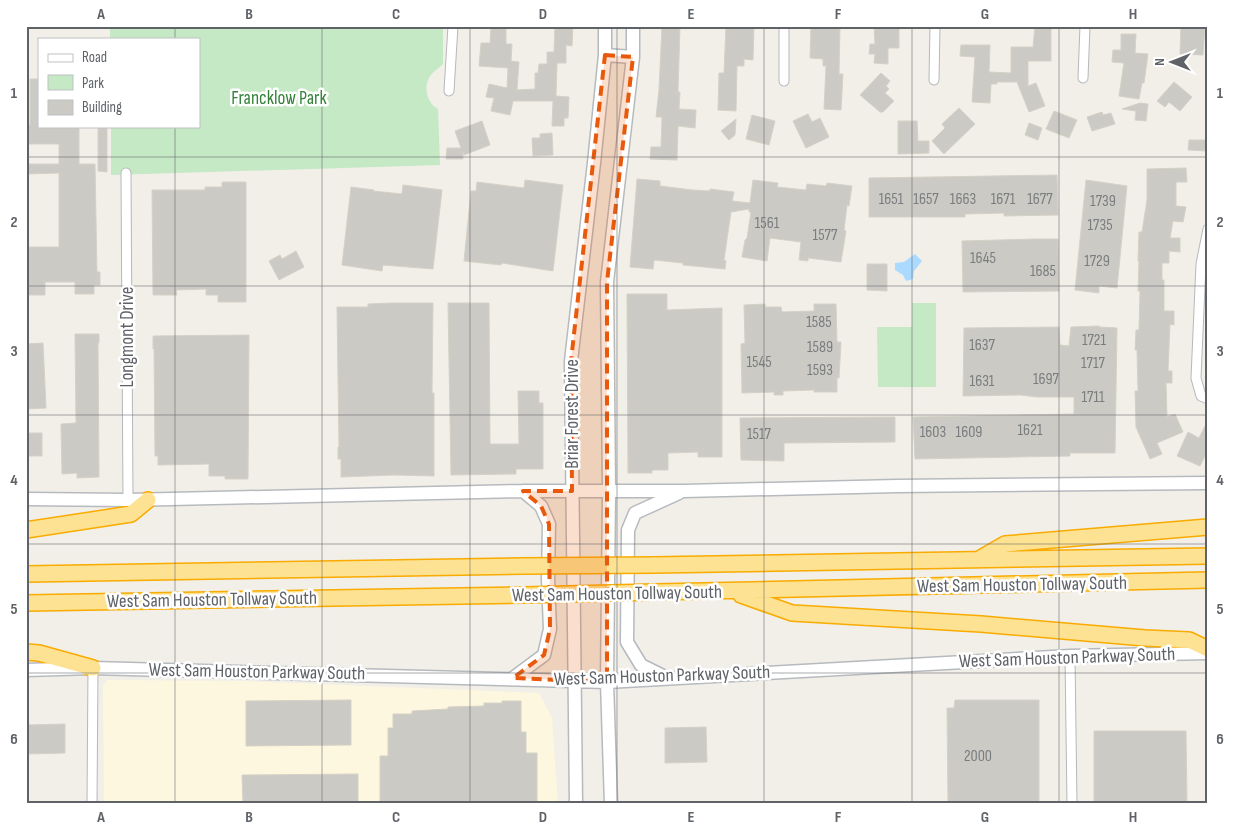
<svg xmlns="http://www.w3.org/2000/svg" width="1234" height="830" viewBox="0 0 1234 830" font-family="'Sofia Sans Condensed',sans-serif">
	<style>
		.commercial { fill: #fef7e0 }
		.green { fill: #c5e8c5 }
		.water { fill: #aadaff }
		.building { fill: #cccac5; stroke: #d6d1c6 }
		.lines { fill: none; stroke-linecap: round; stroke-linejoin: round }
		.minor-casing { stroke: #b5b8bc; stroke-width: 11 }
		.secondary-casing { stroke: #b6babf; stroke-width: 15 }
		.motorway-casing { stroke: #f9ab00; stroke-width: 18 }
		.minor { stroke: #fff; stroke-width: 9 }
		.secondary { stroke: #fff; stroke-width: 12 }
		.motorway { stroke: #fde293; stroke-width: 15 }
		.motorway-bridge-casing { stroke: #f9ab00; stroke-width: 18; stroke-linecap: butt }
		.motorway-bridge { stroke: #fde293; stroke-width: 15 }
		.marked { fill: #e8590c; fill-opacity: 0.2; stroke: #e8590c; stroke-width: 4; stroke-dasharray: 10 6; stroke-linejoin: round }
		.grid { fill: none; stroke: #5f6368; stroke-width: 1; stroke-opacity: 0.55 }
		.labels { text-anchor: middle; dominant-baseline: central; stroke-width: 5; stroke-linejoin: round; paint-order: stroke }
		.number-label { font-size: 16px; fill: #7a7d7f }
		.park-label { font-size: 19px; fill: #348238; stroke: #fff }
		.street-label { font-size: 19px; fill: #5f6368; stroke: #fff }
		.neatline { fill: none; stroke: #5f6368; stroke-width: 2 }
		.grid-label { font-size: 16px; text-anchor: middle; font-weight: bold; fill: #5f6368 }
	</style>
	<rect width="100%" height="100%" fill="#f1efe8"/>
	<path class="commercial" d="M107 680 244 681 539 693 552 718 558 804H104L103 686Z"/>
	<path class="green" d="M110 26H443V64C439 68 431 73 429 78 423 89 428 104 438 109L440 165 111 175V126H199V39H110Z
		M912 303H936V387H878L877 327H912Z"/>
	<path class="water" d="M915 254 922 261 914 271 913 279 906 281 903 275 895 270V263L904 262Z"/>
	<path class="building" d="M491 26H506V44H512L511 61 519 62 517 90 535 89V73H538L539 64H547V52H554L555 26H573L572 46 566 45V63H557L556 96 569 97 568 118H564V126H552L553 101H513L510 115 491 111 494 98 486 97 489 84 507 88 508 68 479 66 481 43H490Z
		M662 26H680L678 92H680L679 109 696 110 695 128 678 126 677 160 650 159 651 147H661L662 117H656L659 90Z
		M726 26H754L753 60 744 59V66H737L736 111 718 110 719 73H724Z
		M811 26H840L839 74H843L841 110 824 109 826 66H823V59L810 58Z
		M874 26H899V48H888V64L874 63 875 54H869L870 44H875Z
		M1035 26H1051V61H1028V86L1036 83 1045 106 1029 112 1017 82H997V84H991L990 103 972 102 975 57 960 56 961 45H990L989 72 1011 73V47H1033Z
		M1181 26H1205L1203 55 1180 54Z
		M1121 34H1136L1135 53 1148 54 1144 83H1142L1139 99 1119 96 1124 63 1112 62 1113 50H1121Z
		M881 73 890 81 886 86 889 89 885 93 894 101 883 112H880L860 95Z
		M30 79H39V126H79V164H95L97 272H100V285H94V294H75V282H45V295H26V247H59V173L26 174V164H59V144H26V125H30Z
		M1174 82 1192 97 1180 111 1169 102 1165 107 1157 101Z
		M1140 103 1148 104 1146 121 1135 120 1136 111 1122 109Z
		M959 108 975 124 944 154 932 141 945 128 942 124Z
		M1054 111 1077 120 1069 138 1046 129Z
		M1102 112 1103 115 1111 113 1115 124 1092 131 1087 117Z
		M808 114 812 122 820 118 829 137 806 148 793 121Z
		M752 115 775 121 769 145 746 139Z
		M736 119 735 135 729 140 721 131Z
		M482 121 490 145 464 155 463 152V159H446L447 148H461L455 131Z
		M898 121H917L918 141H929V153L898 154Z
		M1029 123 1042 128 1038 140 1025 135Z
		M98 126H107V172L98 171Z
		M552 133 553 155 533 156 532 138H540V134Z
		M1189 140H1208V151L1188 150Z
		M1186 168 1187 182H1176V206L1186 207 1183 222 1173 221 1170 238H1180V252L1169 251V263H1162V280H1164V311H1174V325L1170 324 1168 371H1172V383H1166L1167 417 1175 414 1183 432 1157 443 1162 454 1150 459 1136 427 1135 391H1138L1137 350H1135L1136 330H1139L1140 291H1138L1139 261H1138L1139 232H1142L1147 200V169Z
		M1057 175 1058 215 1004 216V213L965 214V217H869V178Z
		M637 179 660 181V186L692 190 710 191V189L734 192 732 201 750 203 753 180 778 183 777 187 806 190 807 184 826 186 827 183 852 186 849 206 847 205 844 230 846 231 841 262 808 258V261L799 260 801 242 770 238 767 261 742 257 745 240 747 238 751 212H749V209L731 212 724 260 726 261 725 269 683 265V263L654 260 653 269 630 267Z
		M525 180 563 185 553 271 502 263 501 265 464 261 471 191H476L477 182 524 188Z
		M1086 180 1127 186 1117 288 1099 286V293L1075 290Z
		M222 182H246V302H218V295H206V289L176 290 177 295H153L152 190H205V187H222Z
		M403 185 442 190 433 269 383 265 382 271 342 265 351 187 374 190 373 191 402 194Z
		M1035 239H1058L1059 291 963 292 962 241Z
		M296 251 304 267 279 280 269 261 280 255 282 259Z
		M867 264H887V291L867 290Z
		M627 294H667V310L722 308V457H698V452L668 453V470H652V473H628Z
		M392 303H433L432 393H434V476L394 475 341 477V459H338V447H339L337 307H368V304Z
		M448 303H489L490 444H519L518 391H539V403H543V469H516V474L451 475Z
		M765 304V307H781L782 312 814 311V304H836L837 342H841L839 378H837V392H814V390L783 391V395H774V392L742 393 741 344 745 343 744 305Z
		M1099 326V327L1117 328 1115 453H1070V456L915 459 913 417 1074 414V397H1037L1020 395 963 396 964 328 1059 327 1060 345 1069 346 1071 327Z
		M75 334H99V343H98L99 477 77 478V473L62 474 61 424 76 423Z
		M249 335 248 479H225V476H209V464L158 465V456H155L154 348 153 349V336Z
		M43 343 46 408 26 409V344Z
		M895 417V442L784 443V461L741 460 740 418Z
		M1208 420V450L1200 466 1177 456 1188 432 1199 438Z
		M26 433H42V456H26Z
		M351 700V745L246 746V701Z
		M955 700H1039V804H948L947 708H954Z
		M502 701H521V732H526V753H537V804H380V756H388V728H393V714H412V711L448 709V707L484 706V703H502Z
		M65 724V753L26 754V725Z
		M706 727 707 762 665 763V728Z
		M1094 731H1186L1187 804H1094Z
		M358 774V804H243L242 775Z"/>
	<g class="lines">
		<g class="minor-casing">
			<path id="minor" d="M1083 78 1085 26
				M934 80 935 26
				M784 81V26
				M449 91 453 26
				M126 173 128 500
				M1208 229 1201 264 1196 378 1201 396 1208 399
				M1070 656 1072 804
				M92 804 93 668"/>
		</g>
		<g class="secondary-casing">
			<path id="secondary" d="M605 55 633 57
				M26 499 128 500 523 491H684L897 486 1208 483
				M26 670 93 668 607 682 1070 656 1208 653
				M513 678 544 655 550 629 548 579 549 524 541 506 523 491
				M667 678 641 665 627 642 628 530 635 513 679 493
				M576 804 571 361 594 163 605 55V26
				M611 804 607 682 609 492 607 282 633 57V26"/>
		</g>
		<g class="motorway-casing">
			<path id="motorway" d="M26 530 131 514 148 500
				M979 559 1005 544 1208 527
				M653 565 1208 556
				M26 574 523 566
				M655 592 1208 580
				M741 595 792 613 981 624 1145 638 1189 640 1208 649
				M26 603 524 595
				M26 652 39 653 93 668"/>
		</g>
		<use href="#minor" class="minor"/>
		<use href="#secondary" class="secondary"/>
		<use href="#motorway" class="motorway"/>
		<g class="motorway-bridge-casing">
			<path id="motorway-bridge" d="M523 566 653 565
				M524 595 655 592"/>
		</g>
		<use href="#motorway-bridge" class="motorway-bridge"/>
	</g>
	<path class="marked" d="M605 55 633 57 607 282V682L513 678 544 655 550 629 549 524 541 506 523 491H572L571 361Z"/>
	<path class="grid" d="M175 26V39M322 26V804M470 26V804M617 26V804M764 26V804M912 26V804M1059 26V804M175 126V804M26 157H1208M26 286H1208M26 415H1208M26 544H1208M26 673H1208"/>
	<g class="labels">
		<g class="number-label">
			<text x="891" y="199">1651</text>
			<text x="926" y="199">1657</text>
			<text x="963" y="199">1663</text>
			<text x="1003" y="199">1671</text>
			<text x="1040" y="199">1677</text>
			<text x="1103" y="201">1739</text>
			<text x="767" y="223">1561</text>
			<text x="1100" y="225">1735</text>
			<text x="825" y="235">1577</text>
			<text x="983" y="258">1645</text>
			<text x="1097" y="261">1729</text>
			<text x="1043" y="271">1685</text>
			<text x="819" y="322">1585</text>
			<text x="1094" y="340">1721</text>
			<text x="982" y="345">1637</text>
			<text x="820" y="347">1589</text>
			<text x="759" y="362">1545</text>
			<text x="1093" y="363">1717</text>
			<text x="820" y="370">1593</text>
			<text x="1046" y="379">1697</text>
			<text x="982" y="381">1631</text>
			<text x="1093" y="397">1711</text>
			<text x="1030" y="430">1621</text>
			<text x="933" y="432">1603</text>
			<text x="969" y="432">1609</text>
			<text x="759" y="434">1517</text>
			<text x="978" y="756">2000</text>
		</g>
		<g class="park-label">
			<text x="279" y="98">Francklow Park</text>
		</g>
		<g class="street-label">
			<text transform="translate(127 337) rotate(-90)">Longmont Drive</text>
			<text transform="translate(572 414) rotate(-90)">Briar Forest Drive</text>
			<text transform="translate(1022 585) rotate(-1)">West Sam Houston Tollway South</text>
			<text transform="translate(617 594) rotate(-1)">West Sam Houston Tollway South</text>
			<text transform="translate(212 600) rotate(-1)">West Sam Houston Tollway South</text>
			<text transform="translate(1067 658) rotate(-2)">West Sam Houston Parkway South</text>
			<text transform="translate(257 672) rotate(1)">West Sam Houston Parkway South</text>
			<text transform="translate(662 676) rotate(-2)">West Sam Houston Parkway South</text>
		</g>
	</g>
	<rect width="1234" height="830" fill="none" stroke="#ffffff" stroke-width="55"/>
	<rect x="38" y="38" width="162" height="90" fill="#ffffff" stroke="#bfc1c3"/>
	<rect x="48" y="54" width="25" height="8" fill="#ffffff" stroke="#bfc1c3"/>
	<text x="82" y="62" font-size="15" fill="#5f6368">Road</text>
	<rect x="48" y="75" width="25" height="15" fill="#c5e8c5" stroke="#bfc1c3"/>
	<text x="82" y="88" font-size="15" fill="#5f6368">Park</text>
	<rect x="48" y="100" width="25" height="15" fill="#cccac5" stroke="#bfc1c3"/>
	<text x="82" y="112" font-size="15" fill="#5f6368">Building</text>
	<g transform="translate(1172 62) rotate(270)" stroke="#ffffff" stroke-width="4" paint-order="stroke">
	<path d="M0-4L9 19L0 12L-9 19Z" fill="#5f6368"/>
	<text y="-8" font-size="14" font-weight="bold" text-anchor="middle" fill="#5f6368">N</text>
	</g>
	<rect x="28" y="28" width="1178" height="774" class="neatline"/>
	<g class="grid-label">
		<text x="101" y="19">A</text>
		<text x="249" y="19">B</text>
		<text x="396" y="19">C</text>
		<text x="543" y="19">D</text>
		<text x="691" y="19">E</text>
		<text x="838" y="19">F</text>
		<text x="985" y="19">G</text>
		<text x="1133" y="19">H</text>
		<text x="14" y="98">1</text>
		<text x="1220" y="98">1</text>
		<text x="14" y="227">2</text>
		<text x="1220" y="227">2</text>
		<text x="14" y="356">3</text>
		<text x="1220" y="356">3</text>
		<text x="14" y="485">4</text>
		<text x="1220" y="485">4</text>
		<text x="14" y="614">5</text>
		<text x="1220" y="614">5</text>
		<text x="14" y="744">6</text>
		<text x="1220" y="744">6</text>
		<text x="101" y="822">A</text>
		<text x="249" y="822">B</text>
		<text x="396" y="822">C</text>
		<text x="543" y="822">D</text>
		<text x="691" y="822">E</text>
		<text x="838" y="822">F</text>
		<text x="985" y="822">G</text>
		<text x="1133" y="822">H</text>
	</g>
</svg>
